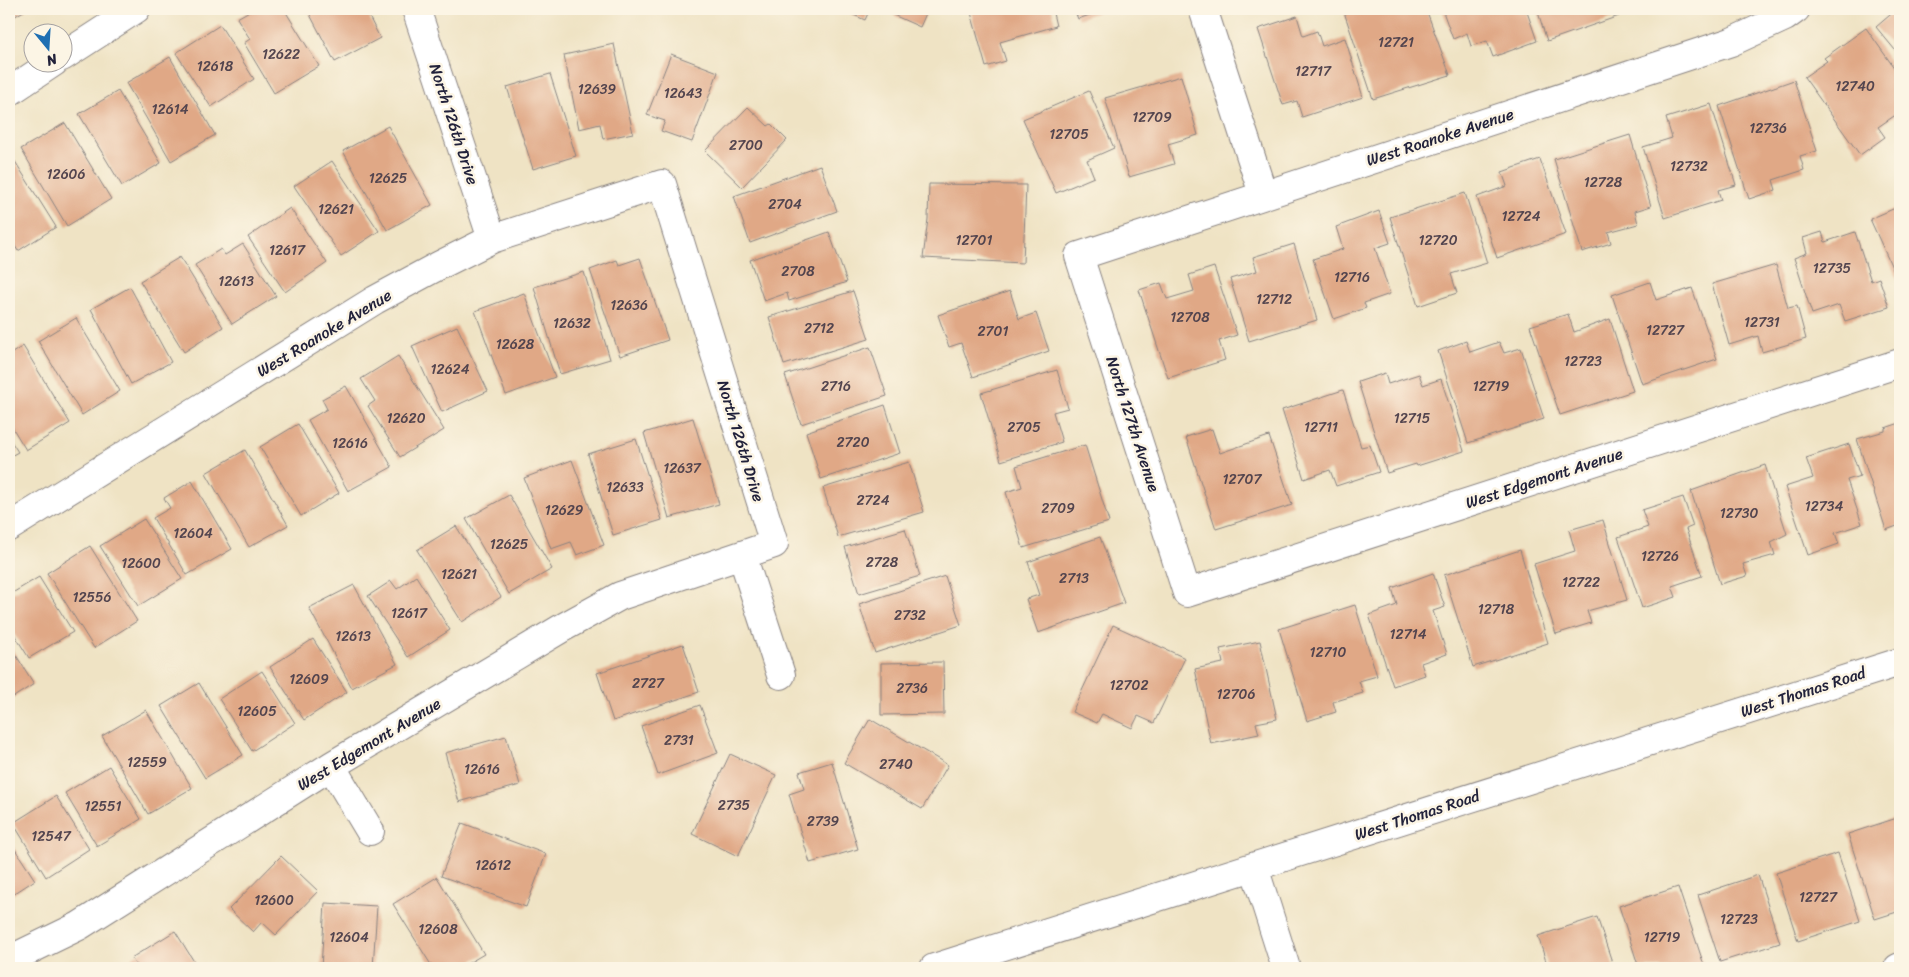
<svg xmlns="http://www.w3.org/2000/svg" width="1909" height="977" viewBox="0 0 1909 977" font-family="Sriracha,sans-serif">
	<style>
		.building { fill: #e0a886 }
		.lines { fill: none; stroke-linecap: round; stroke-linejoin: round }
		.minor-casing { stroke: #888280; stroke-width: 30 }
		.tertiary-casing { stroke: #888280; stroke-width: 30 }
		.minor { stroke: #fff; stroke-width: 28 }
		.tertiary { stroke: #fff; stroke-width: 28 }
		.labels { text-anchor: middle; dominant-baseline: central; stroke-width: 5; stroke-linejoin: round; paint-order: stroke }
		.number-label { font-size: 14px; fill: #52444e }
		.street-label { font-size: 16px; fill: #22223b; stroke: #fcf5e5 }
	</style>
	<rect width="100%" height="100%" fill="#fcf5e5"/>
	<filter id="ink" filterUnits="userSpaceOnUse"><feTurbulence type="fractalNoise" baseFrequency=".02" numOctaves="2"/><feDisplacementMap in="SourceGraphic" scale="10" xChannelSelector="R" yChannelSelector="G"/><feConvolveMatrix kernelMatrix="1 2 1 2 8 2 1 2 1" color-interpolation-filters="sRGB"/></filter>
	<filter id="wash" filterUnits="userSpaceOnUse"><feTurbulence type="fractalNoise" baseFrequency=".0096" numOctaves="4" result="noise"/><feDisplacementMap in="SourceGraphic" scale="20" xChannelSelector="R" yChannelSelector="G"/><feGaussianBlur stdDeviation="1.12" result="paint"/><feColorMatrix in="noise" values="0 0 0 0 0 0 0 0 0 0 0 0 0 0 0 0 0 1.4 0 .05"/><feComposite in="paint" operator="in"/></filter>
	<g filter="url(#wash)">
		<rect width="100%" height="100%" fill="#efe3c4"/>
		<g id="blocks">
			<path class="building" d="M9 9H27L12 18Z
				M253 9H284L319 66 274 93 244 43 250 39 237 18Z
				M307 9H365L380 38 335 62Z
				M840 9H870L865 20Z
				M880 9H928L920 27Z
				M970 9H1052L1056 26 1000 42 1006 61 986 67Z
				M1074 9H1107L1078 19Z
				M1343 9H1426L1450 75 1373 99Z
				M1442 9H1526L1537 41 1493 57 1487 41 1471 46 1467 33 1453 39Z
				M1537 9H1616L1619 16 1547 41Z
				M1897 9H1900V56L1876 27Z
				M1297 16 1303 36 1317 31 1322 46 1345 38 1363 97 1302 117 1297 101 1283 105 1258 29Z
				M220 25 254 79 211 107 176 53Z
				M1866 28 1900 76V95L1896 98 1900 104V112L1878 127 1885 137 1860 155 1804 77 1827 61 1824 58Z
				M614 44 633 133 603 139 600 124 579 129 564 55Z
				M671 54 718 72 692 142 661 131 665 121 647 115Z
				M170 57 215 135 171 161 126 83Z
				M550 74 576 156 533 169 507 87Z
				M1181 76 1198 135 1168 144 1174 164 1129 177 1105 98Z
				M1794 80 1817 151 1800 156 1804 170 1773 180 1776 190 1749 199 1719 106Z
				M118 91 161 163 122 186 79 114Z
				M1089 91 1114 148 1087 160 1094 177 1056 193 1023 119Z
				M1711 104 1736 185 1718 190 1721 200 1665 218 1643 147 1672 138 1666 118Z
				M748 107 768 126 771 124 787 140 742 187 705 151Z
				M65 123 111 199 67 226 21 149Z
				M388 126 432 205 387 230 343 151Z
				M1630 135 1651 206 1635 211 1638 224 1608 232 1611 243 1582 252 1554 159Z
				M11 155 56 227 18 251 9 236V156Z
				M1540 159 1566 234 1497 258 1477 197 1507 186 1502 172Z
				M332 161 379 231 341 256 294 186Z
				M820 165 837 211 750 243 734 196Z
				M929 184 1026 185 1023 263 923 258 928 219Z
				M1465 193 1487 263 1451 274 1457 293 1418 306 1390 217Z
				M1900 206V285L1870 219Z
				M290 208 327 263 285 292 248 237Z
				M1379 211 1390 243 1375 248 1390 294 1364 303 1366 308 1334 319 1313 259 1343 249 1336 227Z
				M829 232 847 282 789 301 787 293 764 301 750 260Z
				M1822 232 1825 242 1855 232 1871 281 1879 278 1889 307 1845 321 1839 305 1812 314 1794 258 1807 253 1803 238Z
				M243 244 276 296 232 324 195 265 221 249 225 255Z
				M1294 244 1317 320 1249 341 1230 279 1257 271 1253 257Z
				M180 257 223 327 184 352 140 281Z
				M640 258 668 340 620 356 590 270 617 260 619 265Z
				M1776 265 1788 308 1797 306 1806 339 1762 352 1758 336 1729 345 1712 284Z
				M1214 267 1237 335 1219 341 1225 360 1168 378 1139 290 1161 283 1167 299 1194 291 1189 275Z
				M584 272 610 359 560 374 534 287Z
				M1650 282 1656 300 1692 288 1717 359 1642 384 1612 295Z
				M130 287 171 362 131 384 91 309Z
				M853 291 869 339 784 365 769 317Z
				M1010 291 1019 319 1036 313 1049 351 973 377 961 343 949 347 938 315Z
				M524 293 555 377 506 395 475 311Z
				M1568 314 1574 332 1610 319 1633 391 1560 415 1530 326Z
				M76 318 120 391 82 415 38 341Z
				M457 326 488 391 442 412 412 346Z
				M1466 341 1470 352 1499 342 1504 353 1521 348 1544 419 1468 443 1438 351Z
				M23 346 70 423 26 450 9 422V355Z
				M870 347 887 396 801 424 785 375Z
				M398 356 444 430 400 457 368 406 375 401 361 379Z
				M1057 370 1068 408 1053 412 1062 442 1001 461 981 393Z
				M1385 373 1388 384 1419 374 1423 385 1441 379 1464 451 1417 466 1416 464 1387 473 1358 382Z
				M346 386 392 467 348 491 308 420 327 409 322 399Z
				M1343 390 1361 447 1370 445 1379 472 1336 486 1330 470 1304 479 1282 410Z
				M885 405 900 453 821 479 806 432Z
				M693 418 719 504 669 518 644 433Z
				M1900 423V525L1886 530 1857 439 1885 431V428Z
				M298 424 339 493 301 516 260 447Z
				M1212 429 1220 453 1269 436 1292 505 1216 529 1186 437Z
				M9 438 18 452 9 457Z
				M636 439 662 520 613 535 588 454Z
				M1849 444 1860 476 1847 480 1862 524 1835 533 1839 544 1808 555 1785 487 1813 478 1806 458Z
				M1085 445 1109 522 1023 548 1006 492 1022 487 1016 466Z
				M245 450 288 525 249 547 206 473Z
				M572 460 604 545 577 555 571 542 551 549 524 478Z
				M909 462 924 512 838 537 823 488Z
				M1765 465 1787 534 1771 542 1775 555 1743 564 1747 576 1720 584 1691 491Z
				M192 481 232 549 187 575 153 518 170 508 164 498Z
				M509 495 552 569 509 594 466 519Z
				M1683 497 1693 526 1686 529 1702 576 1672 586 1676 597 1642 608 1618 537 1648 527 1642 510Z
				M144 519 182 579 138 606 100 546Z
				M1603 520 1627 600 1587 611 1591 623 1556 634 1534 564 1575 551 1569 530Z
				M456 526 501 597 462 622 417 550Z
				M905 529 920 576 859 594 845 547Z
				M1100 537 1124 603 1038 633 1026 599 1039 595 1028 562Z
				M90 546 137 621 94 648 47 573Z
				M1520 550 1548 643 1473 667 1444 575Z
				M1433 573 1445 607 1433 611 1447 654 1421 663 1425 675 1393 686 1369 615 1397 605 1392 588Z
				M416 576 450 630 408 657 368 596 391 581 397 589Z
				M945 576 961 625 875 653 859 604Z
				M39 577 73 632 29 658 9 626V595Z
				M354 585 397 664 352 688 309 608Z
				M1355 605 1377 676 1359 681 1363 693 1333 702 1336 712 1307 721 1279 629Z
				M1113 625 1185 658 1154 723 1138 716 1132 728 1102 714 1097 723 1072 712Z
				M313 639 347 692 304 720 270 667Z
				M1260 641 1277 719 1256 723 1259 734 1211 744 1195 669 1223 663 1220 649Z
				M9 644 34 684 9 700Z
				M683 644 699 692 613 721 597 673Z
				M943 662 944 714 881 715V663Z
				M262 671 295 723 252 751 219 699Z
				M199 683 243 755 205 778 161 706Z
				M700 705 718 753 658 775 641 726Z
				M146 710 192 788 148 814 102 736Z
				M870 719 948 765 922 809 844 763Z
				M506 736 520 785 459 802 445 753Z
				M730 754 776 775 738 856 692 834Z
				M832 762 858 849 810 863 789 794 804 789 799 772Z
				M109 766 141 819 97 846 65 793Z
				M56 796 89 849 46 877 13 823Z
				M1900 817V911L1875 919 1848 834Z
				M462 823 546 854 526 907 441 876Z
				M9 840 35 880 9 897Z
				M1838 853 1860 921 1798 941 1776 873Z
				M281 856 318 891 276 935 262 922 253 932 229 909Z
				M1758 875 1780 943 1720 962 1698 895Z
				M437 877 484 954 460 968H433L393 904Z
				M1678 887 1705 968H1639L1619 906Z
				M325 903 377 906 373 968H321Z
				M1597 917 1614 968H1548L1538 936Z
				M175 931 198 968H138L131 958Z"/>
		</g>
	</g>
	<g filter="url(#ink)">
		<use href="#blocks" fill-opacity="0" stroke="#888280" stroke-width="1"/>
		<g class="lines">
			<g class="minor-casing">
				<path id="minor" d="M416 9 492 239
					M1203 9 1263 194
					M1796 9 1785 17 1731 42 1079 256 1187 593 1900 363
					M62 57 136 9
					M9 92 54 62
					M9 527 375 300 438 266 492 239 662 184 774 544 742 555 781 675
					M331 766 370 831
					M1254 867 1286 968
					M9 960 79 926 331 766 562 628 620 596 742 555
					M1898 968 1900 967"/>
			</g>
			<g class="tertiary-casing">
				<path id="tertiary" d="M934 968 1900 662"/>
			</g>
			<use href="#minor" class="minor"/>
			<use href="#tertiary" class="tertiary"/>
		</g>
	</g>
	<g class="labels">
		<g class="number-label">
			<text x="1396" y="42">12721</text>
			<text x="281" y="54">12622</text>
			<text x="215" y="66">12618</text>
			<text x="1313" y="71">12717</text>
			<text x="1855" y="86">12740</text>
			<text x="597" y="89">12639</text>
			<text x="683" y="93">12643</text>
			<text x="170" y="109">12614</text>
			<text x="1152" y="117">12709</text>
			<text x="1768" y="128">12736</text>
			<text x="1069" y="134">12705</text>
			<text x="746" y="145">2700</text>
			<text x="1689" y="166">12732</text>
			<text x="66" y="174">12606</text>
			<text x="388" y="178">12625</text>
			<text x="1603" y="182">12728</text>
			<text x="785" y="204">2704</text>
			<text x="336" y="209">12621</text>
			<text x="1521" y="216">12724</text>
			<text x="974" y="240">12701</text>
			<text x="1438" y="240">12720</text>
			<text x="287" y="250">12617</text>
			<text x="1832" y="268">12735</text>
			<text x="798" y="271">2708</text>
			<text x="1352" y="277">12716</text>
			<text x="236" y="281">12613</text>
			<text x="1274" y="299">12712</text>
			<text x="629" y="305">12636</text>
			<text x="1190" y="317">12708</text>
			<text x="1762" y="322">12731</text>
			<text x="572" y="323">12632</text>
			<text x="819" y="328">2712</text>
			<text x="1665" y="330">12727</text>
			<text x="993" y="331">2701</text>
			<text x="515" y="344">12628</text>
			<text x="1583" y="361">12723</text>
			<text x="450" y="369">12624</text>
			<text x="836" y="386">2716</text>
			<text x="1491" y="386">12719</text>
			<text x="406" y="418">12620</text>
			<text x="1412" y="418">12715</text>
			<text x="1024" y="427">2705</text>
			<text x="1321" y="427">12711</text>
			<text x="853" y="442">2720</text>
			<text x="350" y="443">12616</text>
			<text x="682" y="468">12637</text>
			<text x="1242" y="479">12707</text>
			<text x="625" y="487">12633</text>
			<text x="873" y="500">2724</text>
			<text x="1824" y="506">12734</text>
			<text x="1058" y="508">2709</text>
			<text x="564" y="510">12629</text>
			<text x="1739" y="513">12730</text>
			<text x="193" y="533">12604</text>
			<text x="509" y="544">12625</text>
			<text x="1660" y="556">12726</text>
			<text x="882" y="562">2728</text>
			<text x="141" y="563">12600</text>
			<text x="459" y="574">12621</text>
			<text x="1074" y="578">2713</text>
			<text x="1581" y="582">12722</text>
			<text x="92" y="597">12556</text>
			<text x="1496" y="609">12718</text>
			<text x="409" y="613">12617</text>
			<text x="910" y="615">2732</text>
			<text x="1408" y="634">12714</text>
			<text x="353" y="636">12613</text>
			<text x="1328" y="652">12710</text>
			<text x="309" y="679">12609</text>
			<text x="648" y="683">2727</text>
			<text x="1129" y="685">12702</text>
			<text x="912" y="688">2736</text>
			<text x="1236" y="694">12706</text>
			<text x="257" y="711">12605</text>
			<text x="679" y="740">2731</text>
			<text x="147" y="762">12559</text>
			<text x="896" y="764">2740</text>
			<text x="482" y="769">12616</text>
			<text x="734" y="805">2735</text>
			<text x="103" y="806">12551</text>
			<text x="823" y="821">2739</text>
			<text x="51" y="836">12547</text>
			<text x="493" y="865">12612</text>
			<text x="1818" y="897">12727</text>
			<text x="274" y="900">12600</text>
			<text x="1739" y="919">12723</text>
			<text x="438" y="929">12608</text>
			<text x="349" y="937">12604</text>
			<text x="1662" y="937">12719</text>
		</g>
		<g class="street-label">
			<text transform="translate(454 124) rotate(72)">North 126th Drive</text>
			<text transform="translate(1440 137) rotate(-18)">West Roanoke Avenue</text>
			<text transform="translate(324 333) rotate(-31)">West Roanoke Avenue</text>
			<text transform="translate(1133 424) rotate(72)">North 127th Avenue</text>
			<text transform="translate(741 441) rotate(73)">North 126th Drive</text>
			<text transform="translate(1544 478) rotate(-18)">West Edgemont Avenue</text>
			<text transform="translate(1803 692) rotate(-18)">West Thomas Road</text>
			<text transform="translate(369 744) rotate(-31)">West Edgemont Avenue</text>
			<text transform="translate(1417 815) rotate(-18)">West Thomas Road</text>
		</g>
	</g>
	<rect width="1909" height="977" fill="none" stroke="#fcf5e5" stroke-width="30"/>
	<g transform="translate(48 48) rotate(162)"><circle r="24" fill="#fcf5e5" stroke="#a5a1a1"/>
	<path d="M0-4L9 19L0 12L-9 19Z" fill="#1f6fb2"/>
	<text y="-8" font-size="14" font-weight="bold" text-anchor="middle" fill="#22223b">N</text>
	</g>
</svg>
